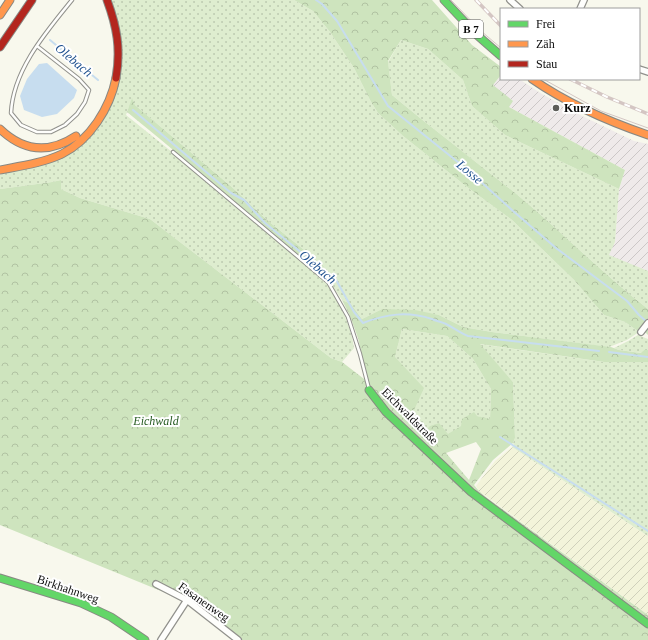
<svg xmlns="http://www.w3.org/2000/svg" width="648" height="640" viewBox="0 0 648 640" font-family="Georgia,serif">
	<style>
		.industrial { fill: url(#industrial-furrows) }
		.farmland { fill: url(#farmland-furrows) }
		.grass { fill: url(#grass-dots) }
		.forest { fill: url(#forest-crowns); fill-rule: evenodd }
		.water { fill: #c7ddef }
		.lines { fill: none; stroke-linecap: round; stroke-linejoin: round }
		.stream { stroke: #c7ddef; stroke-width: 2 }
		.lane-casing { stroke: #91918c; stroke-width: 4.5 }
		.street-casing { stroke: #91918c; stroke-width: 8 }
		.fast-casing { stroke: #888883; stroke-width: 9 }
		.slow-casing { stroke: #888883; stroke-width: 9 }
		.jam-casing { stroke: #888883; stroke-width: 9 }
		.lane { stroke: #fefefc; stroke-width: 2.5 }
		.street { stroke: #fefefc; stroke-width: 5.5 }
		.fast { stroke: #63d668; stroke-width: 7 }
		.slow { stroke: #ff974d; stroke-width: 7 }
		.jam { stroke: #b3261e; stroke-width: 7 }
		.tram { stroke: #d4c6c3; stroke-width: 1 }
		.rail-casing { stroke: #d4c6c3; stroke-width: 3.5 }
		.rail { stroke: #fff; stroke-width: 2; stroke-dasharray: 6; stroke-linecap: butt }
		.poi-dot { fill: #5d5d59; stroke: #fff; stroke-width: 1.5 }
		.labels { text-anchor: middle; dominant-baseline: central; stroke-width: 4; stroke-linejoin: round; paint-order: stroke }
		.shield { fill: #fff; stroke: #545454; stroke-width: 1 }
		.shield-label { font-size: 11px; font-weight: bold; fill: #0a0a0a }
		.poi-label { font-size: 12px; font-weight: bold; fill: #0a0a0a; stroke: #fff; text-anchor: start }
		.street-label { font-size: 12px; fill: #0a0a0a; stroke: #fff }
		.park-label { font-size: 12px; font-style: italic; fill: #265b21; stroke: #fff }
		.water-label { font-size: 13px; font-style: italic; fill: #1f518f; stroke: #fff }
	</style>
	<defs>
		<pattern id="industrial-furrows" width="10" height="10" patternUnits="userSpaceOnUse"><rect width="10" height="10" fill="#efeaea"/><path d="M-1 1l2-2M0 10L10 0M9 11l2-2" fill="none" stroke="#ccc7c7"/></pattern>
		<pattern id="farmland-furrows" width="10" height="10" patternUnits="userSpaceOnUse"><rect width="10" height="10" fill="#f3f4da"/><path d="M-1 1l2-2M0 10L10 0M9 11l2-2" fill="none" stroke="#cfd0ba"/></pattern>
		<pattern id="grass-dots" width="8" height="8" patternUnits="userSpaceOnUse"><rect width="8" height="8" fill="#deedcf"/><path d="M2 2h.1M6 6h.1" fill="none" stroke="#bdcab0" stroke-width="1.8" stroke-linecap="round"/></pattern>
		<pattern id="forest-crowns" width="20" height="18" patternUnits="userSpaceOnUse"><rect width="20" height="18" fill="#cee4be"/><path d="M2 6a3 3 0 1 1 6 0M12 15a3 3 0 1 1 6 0" fill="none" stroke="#b0c2a2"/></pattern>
	</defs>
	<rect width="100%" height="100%" fill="#f8f8ed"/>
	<path class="industrial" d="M501 75V79H519L542 94 582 116 634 141 648 144V271L608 256 615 242 619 189 625 170 509 107 493 85Z"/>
	<path class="farmland" d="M512 447 648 536V615L479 491 476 486 495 461Z"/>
	<path class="grass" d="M110 0H294L313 11 330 32 354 68 371 102 378 113 403 136 467 187 512 220 574 280 604 315 625 322 639 332 627 340 609 347 492 332 463 327 439 315 382 309 362 319 351 304 342 300 330 282 321 274 324 266 267 220 233 188 135 105 132 99 126 115 182 160 327 283C340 303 351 325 354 348L342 362 331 358 150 219 80 198 61 189V180L52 182 0 189V175L87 139 120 77Z
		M401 40 428 49 463 80 472 106 505 135 619 189 615 242 609 255 648 271V309C603 274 564 234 520 197 478 163 434 130 392 95L388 62Z
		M402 329 447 336 473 359 491 389 490 420 477 416 448 435 425 432 410 419 395 357Z
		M638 335 648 339V350H644L642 353 619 350 614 348 628 341Z
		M479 344 604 362H648V536L512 447 514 445 513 443 515 438 513 382Z"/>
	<path class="forest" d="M294 0H432L472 45 501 67V75L493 85 513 101 509 107 625 170 619 189 505 135 472 106 463 80 428 49 401 40 388 61 392 95C434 130 478 163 520 197 564 234 603 274 648 309V335L645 332H639L625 322 604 315 574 280 512 220 467 187 403 136 378 113 371 102 354 68 330 32 313 11Z
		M132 98 135 105 233 188 267 220 324 266 321 274C256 220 192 165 127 112Z
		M61 180V189L80 198 150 219 331 358 342 362 368 382 358 338 350 316 342 300 351 304 362 319 382 309 415 310 439 315 463 327 492 332 611 347 619 350 641 353 644 350H648V362H604L480 344 513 382 515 438 513 443 493 460 474 485 479 491 486 497 648 615V640H235L183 600 0 525V189L52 182ZM402 329 447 336 473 359 491 389 490 419 477 416 474 412 462 419 461 426 448 434 439 423 430 426 424 432 410 419 424 388 395 357ZM476 442 481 449 469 480 446 453Z"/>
	<path class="water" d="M47 63 77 90 74 98 57 114 42 117 24 110 20 96 27 79 39 64Z"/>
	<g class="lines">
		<path class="stream" d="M316 0 322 4 337 21 388 106 469 171 513 211 556 248 627 301 639 315 647 322
			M50 40 98 80
			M133 110 231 193 244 200 265 223 330 276 335 278 354 312 363 323C386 314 407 311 432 319 436 321 442 322 446 324 454 328 460 333 468 336L599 351
			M609 352 648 357
			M500 437 648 531"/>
		<g class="lane-casing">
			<path id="lane" d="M37 46 79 79 89 90 85 102 77 114 65 125 51 132H37L21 125 11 113C13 70 46 32 72 0
				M173 152 328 282 348 317 360 354 369 389"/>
		</g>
		<g class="street-casing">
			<path id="street" d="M510 0 520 9
				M580 9 584 0
				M639 69 648 72
				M641 332 648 323
				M156 584 187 600 238 640
				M161 640 187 600"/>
		</g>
		<g class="fast-casing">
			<path id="fast" d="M444 0 477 35 501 56
				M369 390 386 412 471 492 648 624
				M0 578 81 603 111 617 145 640"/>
		</g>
		<g class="slow-casing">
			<path id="slow" d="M0 15 10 0
				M532 79C568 104 607 121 648 135
				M0 129C24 152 49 154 76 136
				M0 170C21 166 43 163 62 154 90 140 110 108 116 78"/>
		</g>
		<g class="jam-casing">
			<path id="jam" d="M107 0C117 27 121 49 116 78
				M0 47 32 0"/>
		</g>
		<use href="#lane" class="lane"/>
		<use href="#street" class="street"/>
		<use href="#fast" class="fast"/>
		<use href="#slow" class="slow"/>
		<use href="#jam" class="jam"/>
		<path class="tram" d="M451 0 481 31 501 48
			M543 79 601 111 648 128"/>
		<g class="rail-casing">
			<path id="rail" d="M476 0 501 26
				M570 79 607 97 648 114"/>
		</g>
		<use href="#rail" class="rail"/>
	</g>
	<circle class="poi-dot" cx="556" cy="108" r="4"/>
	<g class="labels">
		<rect class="shield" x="459" y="20" width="24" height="18" rx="3"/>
		<g class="shield-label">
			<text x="471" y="29">B 7</text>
		</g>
		<g class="poi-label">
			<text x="564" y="108">Kurz</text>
		</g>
		<g class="street-label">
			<text transform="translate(410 416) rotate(45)">Eichwaldstraße</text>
			<text transform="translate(68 589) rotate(19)">Birkhahnweg</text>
			<text transform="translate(204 602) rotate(35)">Fasanenweg</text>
		</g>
		<g class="park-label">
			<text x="156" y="421">Eichwald</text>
		</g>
		<g class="water-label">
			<text transform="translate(74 60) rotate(40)">Olebach</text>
			<text transform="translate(470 172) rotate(40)">Losse</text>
			<text transform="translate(318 267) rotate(41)">Olebach</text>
		</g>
	</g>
	<rect x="500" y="8" width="140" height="72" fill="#ffffff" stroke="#9d9d9d"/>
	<rect x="508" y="21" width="20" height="6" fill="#63d668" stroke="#9d9d9d"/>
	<text x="536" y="28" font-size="12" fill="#0a0a0a">Frei</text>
	<rect x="508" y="41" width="20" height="6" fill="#ff974d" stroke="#9d9d9d"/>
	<text x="536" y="48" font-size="12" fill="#0a0a0a">Zäh</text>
	<rect x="508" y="61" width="20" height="6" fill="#b3261e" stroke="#9d9d9d"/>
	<text x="536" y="68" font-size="12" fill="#0a0a0a">Stau</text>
</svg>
